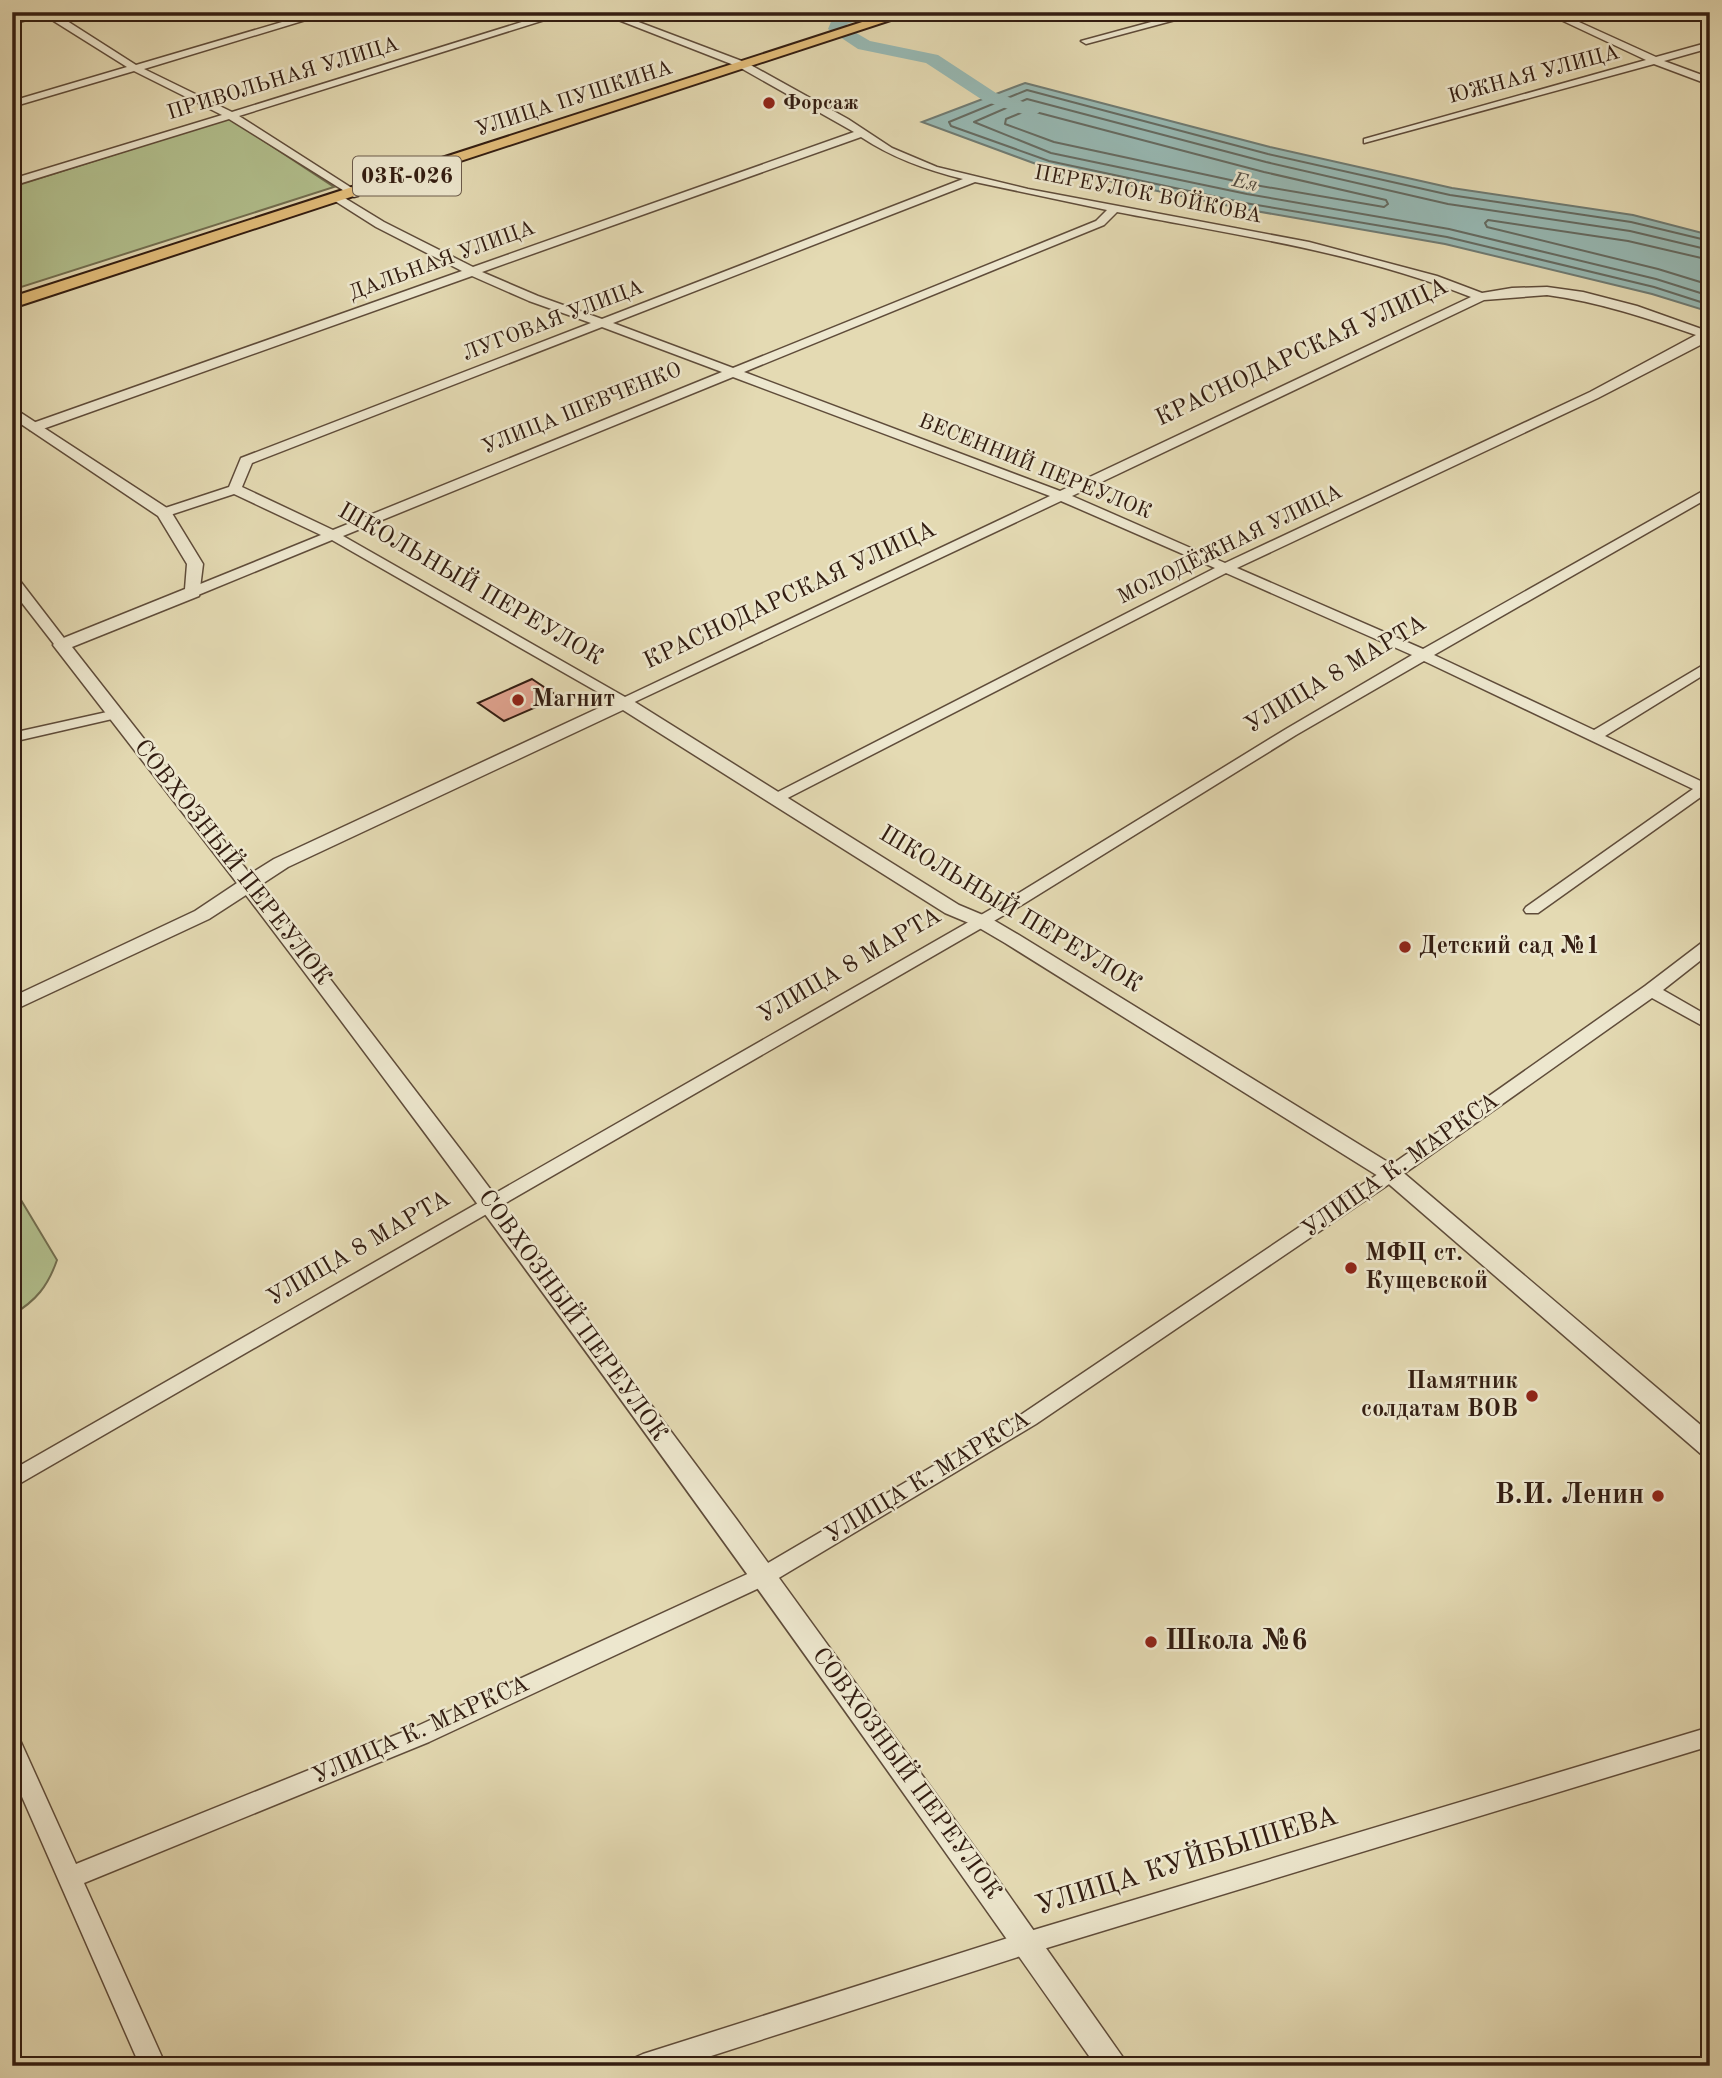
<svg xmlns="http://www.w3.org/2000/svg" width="1722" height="2078" viewBox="0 0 1722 2078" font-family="'Old Standard TT',serif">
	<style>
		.green { fill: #b2c08e; stroke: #726e50; stroke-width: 2 }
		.water { fill: #97b9b4; stroke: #6f7b73; stroke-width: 2 }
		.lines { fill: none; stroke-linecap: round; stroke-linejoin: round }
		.shore { stroke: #656b62; stroke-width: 2 }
		.river { fill: #97b9b4; fill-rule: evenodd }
		.building { fill: #dfa28e; stroke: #331d11; stroke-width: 2 }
		.minor-casing { stroke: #5f4c3a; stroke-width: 3 }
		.tertiary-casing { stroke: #5f4c3a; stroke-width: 3 }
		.primary-casing { stroke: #331d11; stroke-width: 4 }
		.minor { fill: #ede7ce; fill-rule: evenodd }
		.tertiary { fill: #ede7ce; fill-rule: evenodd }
		.primary { fill: #e2bd7a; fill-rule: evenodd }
		.poi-dot { fill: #8f2418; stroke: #ede7ce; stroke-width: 2.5 }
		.labels { text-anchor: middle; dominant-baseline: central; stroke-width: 5; stroke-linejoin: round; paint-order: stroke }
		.far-street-label { font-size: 21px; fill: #331d11; stroke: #ede7ce }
		.far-poi-label { font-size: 21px; font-weight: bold; fill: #331d11; stroke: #ede7ce; text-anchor: start }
		.far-water-label { font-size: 21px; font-style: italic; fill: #514c42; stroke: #ede7ce }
		.shield { fill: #ede7ce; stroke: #6b5a4a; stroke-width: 2 }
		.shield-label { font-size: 23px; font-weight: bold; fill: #331d11 }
		.street-label { font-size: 24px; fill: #331d11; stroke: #ede7ce }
		.poi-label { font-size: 24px; font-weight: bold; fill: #331d11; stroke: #ede7ce; text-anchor: start }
		.near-poi-label { font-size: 28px; font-weight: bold; fill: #331d11; stroke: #ede7ce; text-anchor: end }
		.near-street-label { font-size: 28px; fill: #331d11; stroke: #ede7ce }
	</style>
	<rect width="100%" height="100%" fill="#e4dab3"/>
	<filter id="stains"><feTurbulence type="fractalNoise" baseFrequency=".00286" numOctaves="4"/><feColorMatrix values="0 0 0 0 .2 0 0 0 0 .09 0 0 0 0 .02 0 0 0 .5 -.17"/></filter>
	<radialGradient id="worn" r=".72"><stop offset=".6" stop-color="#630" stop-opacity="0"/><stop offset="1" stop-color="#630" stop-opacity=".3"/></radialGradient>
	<path class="green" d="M226 119H231L334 187 12 290V187Z
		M12 1185 57 1260C48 1286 36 1301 12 1315Z"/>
	<path class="water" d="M1025 83 1270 147 1452 188 1633 215 1710 235V312L1652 294 1445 244 1244 209 1047 168 922 122Z"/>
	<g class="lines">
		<path class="shore" d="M1028 110 1264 172 1386 200 1388 204 1384 207 1249 184 1054 142 1005 124 1006 119Z
			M1710 241 1631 222 1450 195 1268 154 1027 90 949 122 951 126 1049 161 1245 203 1447 237 1654 287 1710 305
			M1710 250 1630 231 1448 204 1266 162 1027 99 974 122 1051 153 1247 194 1449 229 1656 279 1710 296
			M1710 260 1628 241 1488 220 1485 223 1487 227 1658 269 1710 285"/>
		<path class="river" d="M848 12H874L872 16 847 24 846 27 870 41 938 55 996 93 1039 107 1041 111 1032 117 984 101 926 63 858 49 828 29 833 17Z"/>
	</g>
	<path class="building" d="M532 679 559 697 504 721 478 703Z"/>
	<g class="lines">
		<g class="minor-casing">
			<path id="minor" d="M33 12H53L136 65 316 12H332L144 69 232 112 554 12H570L239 116 358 192V196L354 197 229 119 12 186V179L222 115 134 71 12 107V101L127 67 44 15 12 24V18Z
				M598 12H612L747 63 848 119 892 148 937 167 1028 189 1309 242 1437 276 1482 293 1512 288 1547 287 1583 292 1637 306 1710 332V340L1598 398 1237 568 1423 649 1710 487V497L1434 655 1594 730 1710 661V671L1605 736 1709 785 1710 796 1705 794 1538 913H1526L1524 910 1526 907 1693 789 1424 661 1296 735 1025 903 12 1488V1470L1014 896 1286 729 1412 655 1226 573 776 804 768 799 770 796 1215 568 1061 501 624 707 332 540 198 595H188V589L321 535 234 494 164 517 159 516V510L229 487 241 458 591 323 529 301 472 276 40 430H30V424L462 271 376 227 335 201V197H343L384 222 473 267 854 132 739 67ZM861 137C893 158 926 170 963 179L602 319 538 296 482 272ZM975 182 1107 210 1096 221 733 368 613 323ZM1117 212C1236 235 1358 252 1471 297L1060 491 744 372 1104 225ZM1547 295C1599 302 1647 318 1696 335L1590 392 1225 563 1072 496 1484 300ZM602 327 722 372 333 530 242 487 252 463ZM733 377 1050 496 625 697 343 536Z
				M1188 12H1205L1086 44 1081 41Z
				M1544 12H1557L1656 57 1710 42V48L1664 61 1710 78V85L1654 64 1364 143V139L1646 60Z
				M12 576 17 577 67 642 69 645 67 648H57L12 590Z
				M116 710 121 711 123 714 121 717 12 742V733Z
				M1710 940V953L1663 990 1710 1017V1030L1652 998 1398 1178 1036 1424 772 1582 429 1742 84 1883 166 2066H140L12 1774V1738L20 1740 76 1864 413 1728 756 1570 1022 1414 1384 1170 1645 986 1704 941Z
				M1710 1727V1746L1027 1954 680 2066H630L634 2058 643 2054 1027 1932Z"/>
		</g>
		<g class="tertiary-casing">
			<path id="tertiary" d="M12 407 170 510 203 564 199 596 72 647 250 874 274 859 618 699H630L959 905 990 918 1019 935 1399 1169 1710 1433V1456L1701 1454 1383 1179 1005 943 976 926 945 913 623 710 288 867 259 886 473 1166 737 1520 996 1877 1129 2066H1096C819 1671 538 1279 246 895L209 919 12 1011V997L195 911 237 883 53 645 56 641 185 589 187 564 158 516 12 418Z"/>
		</g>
		<g class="primary-casing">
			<path id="primary" d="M893 12H915L12 308V297Z"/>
		</g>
		<use href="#minor" class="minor"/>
		<use href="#tertiary" class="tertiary"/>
		<use href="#primary" class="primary"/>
	</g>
	<g class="poi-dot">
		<circle cx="769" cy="103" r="7"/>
		<circle cx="518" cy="700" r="7"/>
		<circle cx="1405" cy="947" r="7"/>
		<circle cx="1351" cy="1268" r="7"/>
		<circle cx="1532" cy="1396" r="7"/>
		<circle cx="1658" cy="1496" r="7"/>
		<circle cx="1151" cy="1642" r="7"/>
	</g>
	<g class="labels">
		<g class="far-street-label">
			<text transform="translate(1534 75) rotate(-15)">ЮЖНАЯ УЛИЦА</text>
			<text transform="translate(283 79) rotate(-17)">ПРИВОЛЬНАЯ УЛИЦА</text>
			<text transform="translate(574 99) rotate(-18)">УЛИЦА ПУШКИНА</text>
			<text transform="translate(1148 195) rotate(11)">ПЕРЕУЛОК ВОЙКОВА</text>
			<text transform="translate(442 261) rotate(-20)">ДАЛЬНАЯ УЛИЦА</text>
			<text transform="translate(553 321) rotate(-21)">ЛУГОВАЯ УЛИЦА</text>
			<text transform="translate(582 409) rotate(-22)">УЛИЦА ШЕВЧЕНКО</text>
			<text transform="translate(1035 467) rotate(22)">ВЕСЕННИЙ ПЕРЕУЛОК</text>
			<text transform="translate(1230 545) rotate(-26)">МОЛОДЁЖНАЯ УЛИЦА</text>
		</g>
		<g class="far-poi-label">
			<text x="783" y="103">Форсаж</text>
		</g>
		<g class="far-water-label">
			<text transform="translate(1245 183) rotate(13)">Ея</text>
		</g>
		<rect class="shield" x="353" y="156.5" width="108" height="39" rx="5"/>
		<g class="shield-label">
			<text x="407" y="176">03К-026</text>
		</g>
		<g class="street-label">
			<text transform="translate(1302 353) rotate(-25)">КРАСНОДАРСКАЯ УЛИЦА</text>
			<text transform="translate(470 585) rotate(30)">ШКОЛЬНЫЙ ПЕРЕУЛОК</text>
			<text transform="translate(790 596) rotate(-25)">КРАСНОДАРСКАЯ УЛИЦА</text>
			<text transform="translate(1336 675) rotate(-31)">УЛИЦА 8 МАРТА</text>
			<text transform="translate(232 863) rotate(52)">СОВХОЗНЫЙ ПЕРЕУЛОК</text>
			<text transform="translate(1010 910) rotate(31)">ШКОЛЬНЫЙ ПЕРЕУЛОК</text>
			<text transform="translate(850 966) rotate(-30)">УЛИЦА 8 МАРТА</text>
			<text transform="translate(1401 1166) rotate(-35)">УЛИЦА К. МАРКСА</text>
			<text transform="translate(359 1249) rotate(-30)">УЛИЦА 8 МАРТА</text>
			<text transform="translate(572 1316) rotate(54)">СОВХОЗНЫЙ ПЕРЕУЛОК</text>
			<text transform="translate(928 1478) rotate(-31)">УЛИЦА К. МАРКСА</text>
			<text transform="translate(421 1731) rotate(-24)">УЛИЦА К. МАРКСА</text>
			<text transform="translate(906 1774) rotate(54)">СОВХОЗНЫЙ ПЕРЕУЛОК</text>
		</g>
		<g class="poi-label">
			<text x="532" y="700">Магнит</text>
			<text x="1419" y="947">Детский сад №1</text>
			<text x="1365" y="1254">МФЦ ст.<tspan x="1365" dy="28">Кущевской</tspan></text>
			<text x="1518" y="1382" text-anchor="end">Памятник<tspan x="1518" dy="28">солдатам ВОВ</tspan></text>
		</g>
		<g class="near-poi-label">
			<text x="1644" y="1496">В.И. Ленин</text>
			<text x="1165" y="1642" text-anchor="start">Школа №6</text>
		</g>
		<g class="near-street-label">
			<text transform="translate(1187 1862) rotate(-17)">УЛИЦА КУЙБЫШЕВА</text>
		</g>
	</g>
	<rect width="1722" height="2078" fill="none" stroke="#e4dab3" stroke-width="42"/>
	<rect x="14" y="14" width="1694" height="2050" fill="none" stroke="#331d11" stroke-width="3.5"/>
	<rect x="21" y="21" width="1680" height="2036" fill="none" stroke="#331d11" stroke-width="2"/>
	<rect width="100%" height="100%" filter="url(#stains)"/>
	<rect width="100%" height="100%" fill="url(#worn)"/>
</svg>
